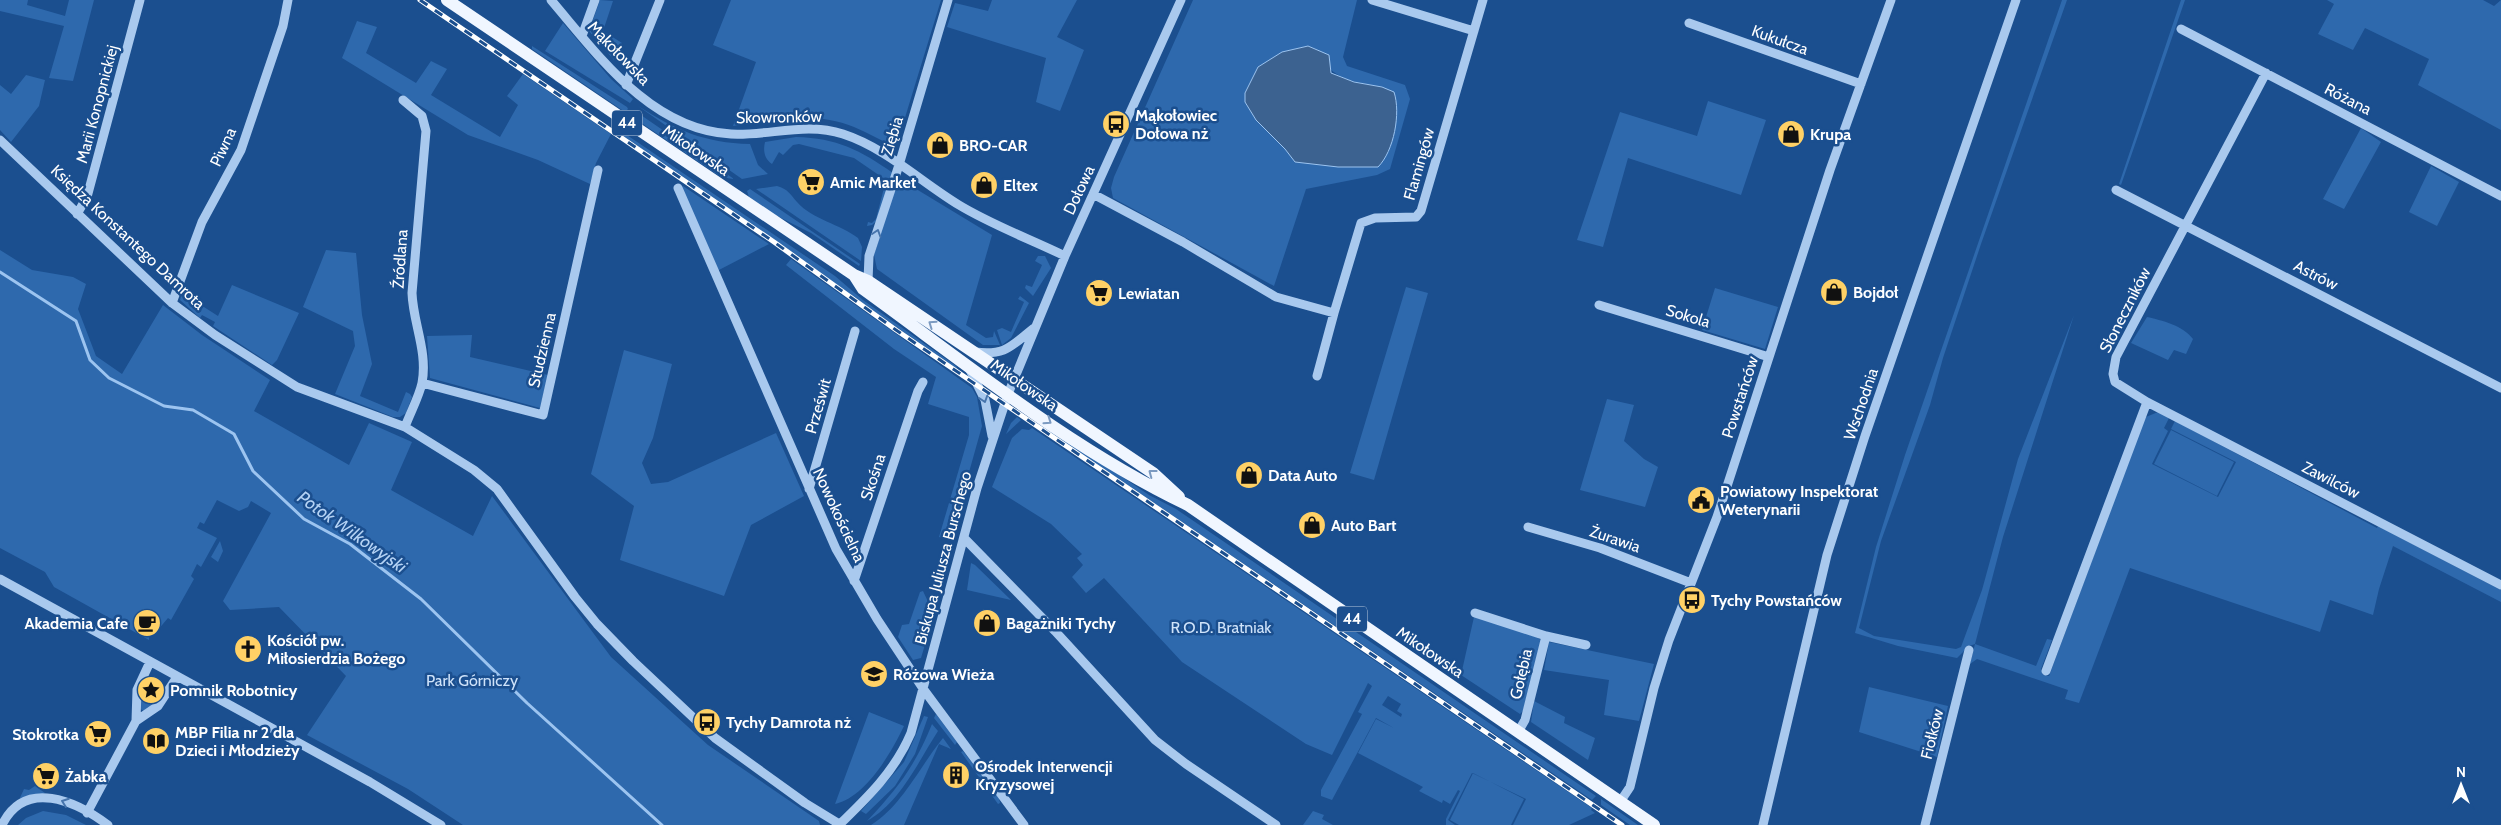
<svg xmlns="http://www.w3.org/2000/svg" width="2501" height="825" viewBox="0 0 2501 825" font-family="Cabin,sans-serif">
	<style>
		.green { fill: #2e69ad; fill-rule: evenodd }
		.water { fill: #3c6290; stroke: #9cc4f0 }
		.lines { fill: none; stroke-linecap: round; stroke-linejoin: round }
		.stream { stroke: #9cc4f0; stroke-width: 3 }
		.minor { stroke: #a9c9ee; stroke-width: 9 }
		.major { stroke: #f0f6ff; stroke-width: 12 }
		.rail-casing { stroke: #fff; stroke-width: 5 }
		.rail { stroke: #1b4f8f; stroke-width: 3; stroke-dasharray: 9; stroke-linecap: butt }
		.oneway { stroke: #4674ac }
		.oneway2 { stroke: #7b9ac1 }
		.labels { text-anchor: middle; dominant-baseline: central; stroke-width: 5; stroke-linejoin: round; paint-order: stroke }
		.shield { fill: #1b4f8f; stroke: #bbcadd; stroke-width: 1 }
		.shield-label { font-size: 15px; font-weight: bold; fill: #fff }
		.street-label { font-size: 16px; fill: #fff; stroke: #1b4f8f }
		.poi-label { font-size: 16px; font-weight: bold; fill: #fff; stroke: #1b4f8f; text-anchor: start }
		.park-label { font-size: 16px; fill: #cfe3fa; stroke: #1b4f8f }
		.water-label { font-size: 18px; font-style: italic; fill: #b5d3f5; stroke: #1b4f8f }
	</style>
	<rect width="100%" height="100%" fill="#1b4f8f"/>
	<path class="green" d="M0 0H28L27 5 65 16 69 0H94L73 81 49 78 64 26 0 11Z
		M600 0 613 1 603 31 622 43 614 60 589 31Z
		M731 0H941L896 147C882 141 868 133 854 127 816 111 772 120 733 126L756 62 713 45Z
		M992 0H1077L1057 37 1084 50 1060 111 1036 102 1046 58 947 27 955 3 988 11Z
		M1193 0H1357L1343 57 1347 66 1405 85 1410 99 1390 169 1377 175 1306 189 1274 286 1113 198 1111 188 1114 177ZM1308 46C1336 78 1340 80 1383 87L1295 161 1285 149 1256 120 1245 102V93L1258 67 1282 52Z
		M2062 0H2067L1981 244 1943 358 1930 405 1881 541 1859 628 1874 636 1956 649 1961 647 1982 590 2018 459 2074 315 2003 537 1975 644 2036 666 2047 639 2052 640 2041 669 2043 675 2049 676 2143 423 2146 417 2158 412 2169 418 2164 428 2168 431 2152 464 2218 497 2236 462 2171 429 2175 421 2377 528 2378 526 2501 590V602L2393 546 2379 589 2373 615 2330 600 2320 632 2130 568 2079 703 2065 699 2068 690 1977 659 1970 664 1975 644 1969 646 1957 658 1898 646 1855 633 1876 547 1905 455Z
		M2181 0H2185L2121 185 2119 184Z
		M2327 0H2483L2494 6 2501 0V130L2418 85 2429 59 2365 28 2353 50 2318 34 2334 4Z
		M357 21 377 27 366 53 416 83 431 61 447 69 431 95 500 137 518 105 507 96 523 74 611 134 596 163 590 184 538 160 468 135 342 58Z
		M563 23 611 79 633 99 630 103 545 51Z
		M532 46 627 107 628 109 625 112 532 49Z
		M26 75 45 80 39 106 11 142 0 130V85L11 94Z
		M1708 101 1766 120 1741 195 1628 158 1603 247 1577 240 1620 112 1697 136Z
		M638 106C676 130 704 143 750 144L758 165 768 174 742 179Z
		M635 111 734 179 721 177 631 116Z
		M2361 128 2381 142 2344 209 2323 199Z
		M621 131 835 276 863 300 956 366 958 370 619 133Z
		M796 137C837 138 860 150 893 173L880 218 872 225 867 226 868 222 872 223 876 219 886 180 854 158 799 144 793 145 783 155 779 152 772 164C764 159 763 150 765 142Z
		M2431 166 2459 182 2437 226 2409 212Z
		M898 178 992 235 966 325 986 338 993 337 994 331 1000 345H983L877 269 874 255Z
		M683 186 769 244 717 271 680 189Z
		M777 186C788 189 790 194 797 202 813 220 840 224 858 238L862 247 861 261 756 189Z
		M750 189 860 264 859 266 811 233 775 215 749 197 747 191Z
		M0 250 32 270 73 277 86 284 78 309 96 356 122 374 163 305 202 335 270 380 254 411 349 465 369 423 412 442 391 490 473 536 492 496 611 657 708 745 819 821 820 825H463L408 789 307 735 346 676 279 607 230 610 223 601 271 513 251 501 248 507 239 511 217 500 204 524 200 522 197 528 217 538 201 567 197 564 191 576 194 579 171 620 168 618 157 631 149 633V640L54 587 45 572 0 548Z
		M326 250 356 253 362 315 372 364 360 396 398 412 406 392 410 394 412 397 406 413 400 417H393L335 394 355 346 353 331 303 307Z
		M1038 256H1045L1051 268 1033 296 1025 288 1026 285 1032 287 1042 265 1035 261Z
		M791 259 972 388 977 397 982 426 950 540 939 537 969 435V417L928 404 936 377 894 349 786 265Z
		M232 285 299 313 277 360 272 365 213 326 215 322 202 315 200 318 180 300 182 293 218 316Z
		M1406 287 1428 293 1374 480 1350 473Z
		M1715 288 1778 307 1765 349 1702 330Z
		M1020 296 1029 303 1011 338 1002 345 997 330 1002 328 1011 332 1024 302 1018 299Z
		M2147 317C2161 320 2184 326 2193 339L2186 354 2174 350 2168 360 2131 343Z
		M472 335 470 357 548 375 540 408 430 378 427 336Z
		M624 350 672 364 653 438 642 463 651 484 668 482 776 433 804 496 751 525 724 596 620 560 634 506 591 474Z
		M1607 399 1634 405 1624 441 1644 459 1658 467 1645 507 1580 490Z
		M1017 417 1021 420 1006 434 1011 423Z
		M1041 422 1149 495 1176 509 1596 796 1592 800 1039 425Z
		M1032 428 1592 808 1591 810 1595 813 1569 825H1513L1526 799 1472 773 1448 820 1455 825H1446V819L1460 791 1458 790 1450 804 1443 800 1442 803 1419 791 1423 787 1358 753 1376 719 1394 728 1376 718 1332 800 1321 796V790L1362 714 1358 712 1372 686 1368 683 1332 755 1306 744 1182 662 1104 578 1086 593 1072 577 1083 565 1077 558 1082 554 1051 524 992 487 1012 438 1022 429 1029 430ZM1388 696 1401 704 1397 711 1402 714 1401 717 1382 705Z
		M2171 430 2234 462 2217 496 2154 464Z
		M220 541 223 551 218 562 211 557Z
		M971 563 975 565 1011 600 967 590Z
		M923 591 930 606 927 638 921 658 913 660 898 637 902 625 909 624 920 592Z
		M1474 617 1532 634 1541 640 1523 711 1520 714 1461 675Z
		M1549 642 1654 664 1639 721 1604 715 1609 680 1544 670Z
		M145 682 164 692 156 703 144 711 140 709V694Z
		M1869 687 1948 706 1937 757 1859 732Z
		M1534 701 1565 717 1564 723 1595 738 1588 760 1531 722Z
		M869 712 904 726C891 753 866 797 835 804Z
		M936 714 957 742 955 745 934 718Z
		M924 716 928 717 915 754 895 786 866 814 861 811 904 762Z
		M932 724 938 731C918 762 900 803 867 821 898 788 915 766 932 724Z
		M943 738 951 749 939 744 904 825H871C902 806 920 766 943 738Z
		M963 751 999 798 1000 803 998 804 961 752Z
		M1473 773 1524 799 1511 825H1459L1450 820Z
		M35 786 45 793 19 800 24 789 29 790Z
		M1601 799 1638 825H1630L1601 805Z
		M43 811 66 815 86 825H18L26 818Z
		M1313 811 1324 815 1322 819 1333 825H1303Z"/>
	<path class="water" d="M1308 46 1329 55 1331 73 1354 82 1382 87 1394 92C1401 113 1394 151 1378 167H1338L1295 162 1285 149 1256 120 1245 102V93L1258 67 1282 52Z"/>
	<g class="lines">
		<path class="stream" d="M0 272 76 321 90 360 109 378 164 406 193 410 234 434 253 471 304 519 350 544 421 599 527 703 662 825"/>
		<path class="minor" d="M551 0C598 55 651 130 731 134 769 136 806 122 843 134 886 148 921 182 959 205 992 225 1030 239 1065 256
			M1372 0 1474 31
			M1689 23 1861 84
			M2181 29 2501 196
			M582 36 595 0
			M626 85 660 0
			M403 100 422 116 426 131 412 293C413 323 428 352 422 383 419 397 410 413 405 427
			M0 140 172 303 215 335 297 387 405 427 474 470 497 489 575 597 597 624 633 661 715 738 805 803 841 825
			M678 188 836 549 877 619 924 690 1024 825
			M2116 190 2501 388
			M1093 194 1183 242 1276 297 1334 313 1361 223 1375 218 1416 217 1421 211 1483 0
			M77 214 87 197 140 0
			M868 281 869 256 899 165 948 0
			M172 303 202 222 241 150 283 26 288 0
			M1599 305 1769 357
			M975 352C1006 356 1011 346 1034 328
			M970 370 985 400 992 436
			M1317 376 1334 313
			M422 383 543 415 598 170
			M2147 402 2501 585
			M809 489 855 331
			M1528 527 1600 548 1691 583
			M964 538 1055 631 1155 740 1186 764 1276 825
			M0 579 370 782 441 825
			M854 581 918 391 923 382
			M1475 613 1546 636 1525 720 1518 732
			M1546 636 1586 645
			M2046 671 2147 402 2115 382 2113 374 2116 357 2266 73
			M136 721 158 706 177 677
			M1620 802 1630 787 1654 688 1669 640 1717 517 1830 170 1891 0
			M87 813 136 721 137 690 150 662
			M2 825C25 778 76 801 108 825
			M839 825C868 797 895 771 911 733L977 488 1008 394 1065 256 1181 0
			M1763 825 1827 555 1865 436 2016 0
			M1925 825 1969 650"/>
		<path class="major" d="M447 0 854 275 868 281 1153 473 1179 497
			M854 275 863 289C968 365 1071 449 1188 505L1654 825"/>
		<g class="rail-casing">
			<path id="rail" d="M420 0 774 242 896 330 1622 825"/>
		</g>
		<use href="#rail" class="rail"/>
	</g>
	<defs><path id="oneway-chevron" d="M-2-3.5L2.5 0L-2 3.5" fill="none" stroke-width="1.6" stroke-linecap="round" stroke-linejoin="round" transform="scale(1.25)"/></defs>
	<g class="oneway">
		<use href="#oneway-chevron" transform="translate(877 233) rotate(-72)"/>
		<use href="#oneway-chevron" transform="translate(984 399) rotate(72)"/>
		<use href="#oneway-chevron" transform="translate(65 802) rotate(-160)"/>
	</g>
	<g class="oneway2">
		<use href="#oneway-chevron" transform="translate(932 324) rotate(-145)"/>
		<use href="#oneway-chevron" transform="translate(1048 421) rotate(35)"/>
		<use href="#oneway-chevron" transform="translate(1152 473) rotate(-143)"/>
	</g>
	<defs>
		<g id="bus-disc" transform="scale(1.4375)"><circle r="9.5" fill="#ffd166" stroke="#1b4f8f"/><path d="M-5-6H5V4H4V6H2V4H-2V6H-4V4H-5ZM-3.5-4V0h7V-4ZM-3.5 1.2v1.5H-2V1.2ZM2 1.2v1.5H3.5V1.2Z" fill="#111"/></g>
		<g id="shop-disc" transform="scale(1.4375)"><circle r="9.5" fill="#ffd166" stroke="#1b4f8f"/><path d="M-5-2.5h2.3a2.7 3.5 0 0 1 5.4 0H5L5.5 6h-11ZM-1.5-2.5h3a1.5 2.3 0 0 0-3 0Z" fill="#111"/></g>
		<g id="supermarket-disc" transform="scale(1.4375)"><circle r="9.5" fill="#ffd166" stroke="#1b4f8f"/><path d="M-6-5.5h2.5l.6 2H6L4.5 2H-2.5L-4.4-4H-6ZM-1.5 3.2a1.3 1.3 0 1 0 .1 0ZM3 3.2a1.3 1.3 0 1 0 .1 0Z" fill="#111"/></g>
		<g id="civic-disc" transform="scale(1.4375)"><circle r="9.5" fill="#ffd166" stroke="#1b4f8f"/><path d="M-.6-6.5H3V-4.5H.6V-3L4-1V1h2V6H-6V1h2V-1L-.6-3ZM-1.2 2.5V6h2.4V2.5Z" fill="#111"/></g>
		<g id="cafe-disc" transform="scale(1.4375)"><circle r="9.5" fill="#ffd166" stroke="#1b4f8f"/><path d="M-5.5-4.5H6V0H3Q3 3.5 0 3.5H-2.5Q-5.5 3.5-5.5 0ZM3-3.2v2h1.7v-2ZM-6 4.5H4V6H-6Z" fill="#111"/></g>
		<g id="church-disc" transform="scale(1.4375)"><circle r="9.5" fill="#ffd166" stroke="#1b4f8f"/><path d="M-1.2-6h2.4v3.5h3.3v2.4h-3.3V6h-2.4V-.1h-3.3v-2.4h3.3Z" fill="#111"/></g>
		<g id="school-disc" transform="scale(1.4375)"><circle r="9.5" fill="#ffd166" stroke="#1b4f8f"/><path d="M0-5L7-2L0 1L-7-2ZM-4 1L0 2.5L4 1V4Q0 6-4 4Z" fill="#111"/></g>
		<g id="sight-disc" transform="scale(1.4375)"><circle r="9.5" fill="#ffd166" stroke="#1b4f8f"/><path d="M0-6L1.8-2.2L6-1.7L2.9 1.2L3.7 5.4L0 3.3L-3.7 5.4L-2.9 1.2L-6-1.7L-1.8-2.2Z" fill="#111"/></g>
		<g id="library-disc" transform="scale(1.4375)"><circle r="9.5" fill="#ffd166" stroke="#1b4f8f"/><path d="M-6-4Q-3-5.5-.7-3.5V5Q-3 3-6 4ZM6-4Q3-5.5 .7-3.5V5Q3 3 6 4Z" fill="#111"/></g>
		<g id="building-disc" transform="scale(1.4375)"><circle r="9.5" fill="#ffd166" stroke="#1b4f8f"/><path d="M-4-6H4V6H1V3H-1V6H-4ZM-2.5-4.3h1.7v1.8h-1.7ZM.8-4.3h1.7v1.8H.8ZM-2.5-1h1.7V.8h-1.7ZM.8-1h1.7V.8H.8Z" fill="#111"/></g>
	</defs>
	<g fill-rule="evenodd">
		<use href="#bus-disc" x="1116" y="124"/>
		<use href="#shop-disc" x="1791" y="134"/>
		<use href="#shop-disc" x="940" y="145"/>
		<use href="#supermarket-disc" x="811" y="182"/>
		<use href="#shop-disc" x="984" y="185"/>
		<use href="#shop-disc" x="1834" y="292"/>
		<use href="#supermarket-disc" x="1099" y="293"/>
		<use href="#shop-disc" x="1249" y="475"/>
		<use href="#civic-disc" x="1701" y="500"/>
		<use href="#shop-disc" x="1312" y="525"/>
		<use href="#bus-disc" x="1692" y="600"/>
		<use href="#cafe-disc" x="147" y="623"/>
		<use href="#shop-disc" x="987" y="623"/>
		<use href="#church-disc" x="248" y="649"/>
		<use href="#school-disc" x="874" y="674"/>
		<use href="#sight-disc" x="151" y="690"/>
		<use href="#bus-disc" x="707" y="722"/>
		<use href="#supermarket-disc" x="98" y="734"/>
		<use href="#library-disc" x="156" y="741"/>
		<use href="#building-disc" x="956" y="775"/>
		<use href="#supermarket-disc" x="46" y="776"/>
	</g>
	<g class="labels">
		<g class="shield">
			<rect x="612" y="110.5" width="30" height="25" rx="4"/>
			<rect x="1337" y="606.5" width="30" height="25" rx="4"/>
		</g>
		<g class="shield-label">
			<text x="627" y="123">44</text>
			<text x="1352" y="619">44</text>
		</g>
		<g class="street-label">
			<text transform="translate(1780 40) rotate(20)">Kukułcza</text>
			<text transform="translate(619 53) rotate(46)">Mąkołowska</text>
			<text transform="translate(2348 99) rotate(27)">Różana</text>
			<text transform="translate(97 104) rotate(-75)">Marii Konopnickiej</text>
			<text transform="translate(779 117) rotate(-1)">Skowronków</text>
			<text transform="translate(892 136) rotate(-73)">Ziębia</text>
			<text transform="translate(223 147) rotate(-65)">Piwna</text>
			<text transform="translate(696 150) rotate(34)">Mikołowska</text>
			<text transform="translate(1419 164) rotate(-74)">Flamingów</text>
			<text transform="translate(1079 190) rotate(-65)">Dołowa</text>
			<text transform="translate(128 237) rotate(43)">Księdza Konstantego Damrota</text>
			<text transform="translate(400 259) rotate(-86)">Źródlana</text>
			<text transform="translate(2316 275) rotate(27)">Astrów</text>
			<text transform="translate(2125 310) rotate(-63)">Słoneczników</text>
			<text transform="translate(1688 316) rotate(17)">Sokola</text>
			<text transform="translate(542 350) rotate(-77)">Studzienna</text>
			<text transform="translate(1024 385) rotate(35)">Mikołowska</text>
			<text transform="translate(1740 397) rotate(-72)">Powstańców</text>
			<text transform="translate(1861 404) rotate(-71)">Wschodnia</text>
			<text transform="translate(818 406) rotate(-74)">Prześwit</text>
			<text transform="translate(873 477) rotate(-72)">Skośna</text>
			<text transform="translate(2331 480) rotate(27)">Zawilców</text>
			<text transform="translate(839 515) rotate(65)">Nowokościelna</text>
			<text transform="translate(1615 539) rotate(19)">Żurawia</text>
			<text transform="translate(943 558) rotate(-75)">Biskupa Juliusza Burschego</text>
			<text transform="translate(1430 652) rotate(34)">Mikołowska</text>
			<text transform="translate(1521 674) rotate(-77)">Gołębia</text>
			<text transform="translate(1932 734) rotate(-76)">Fiołków</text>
		</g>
		<g class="poi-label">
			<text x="1135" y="115">Mąkołowiec<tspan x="1135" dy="18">Dołowa nż</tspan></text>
			<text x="1810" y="134">Krupa</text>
			<text x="959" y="145">BRO-CAR</text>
			<text x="830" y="182">Amic Market</text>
			<text x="1003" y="185">Eltex</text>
			<text x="1853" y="292">Bojdoł</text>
			<text x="1118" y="293">Lewiatan</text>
			<text x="1268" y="475">Data Auto</text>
			<text x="1720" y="491">Powiatowy Inspektorat<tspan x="1720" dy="18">Weterynarii</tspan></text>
			<text x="1331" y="525">Auto Bart</text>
			<text x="1711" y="600">Tychy Powstańców</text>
			<text x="128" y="623" text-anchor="end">Akademia Cafe</text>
			<text x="1006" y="623">Bagażniki Tychy</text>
			<text x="267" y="640">Kościół pw.<tspan x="267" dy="18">Miłosierdzia Bożego</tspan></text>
			<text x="893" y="674">Różowa Wieża</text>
			<text x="170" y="690">Pomnik Robotnicy</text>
			<text x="726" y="722">Tychy Damrota nż</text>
			<text x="175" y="732">MBP Filia nr 2 dla<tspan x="175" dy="18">Dzieci i Młodzieży</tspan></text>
			<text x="79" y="734" text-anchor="end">Stokrotka</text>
			<text x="975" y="766">Ośrodek Interwencji<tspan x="975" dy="18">Kryzysowej</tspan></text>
			<text x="65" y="776">Żabka</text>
		</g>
		<g class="park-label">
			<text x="1221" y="627">R.O.D. Bratniak</text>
			<text x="472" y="680">Park Górniczy</text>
		</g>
		<g class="water-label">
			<text transform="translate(352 532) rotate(35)">Potok Wilkowyjski</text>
		</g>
	</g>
	<g transform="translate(2461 785)" stroke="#1b4f8f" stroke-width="4" paint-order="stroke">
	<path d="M0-4L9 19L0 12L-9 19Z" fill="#ffffff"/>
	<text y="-8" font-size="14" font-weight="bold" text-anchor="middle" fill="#ffffff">N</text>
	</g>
</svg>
